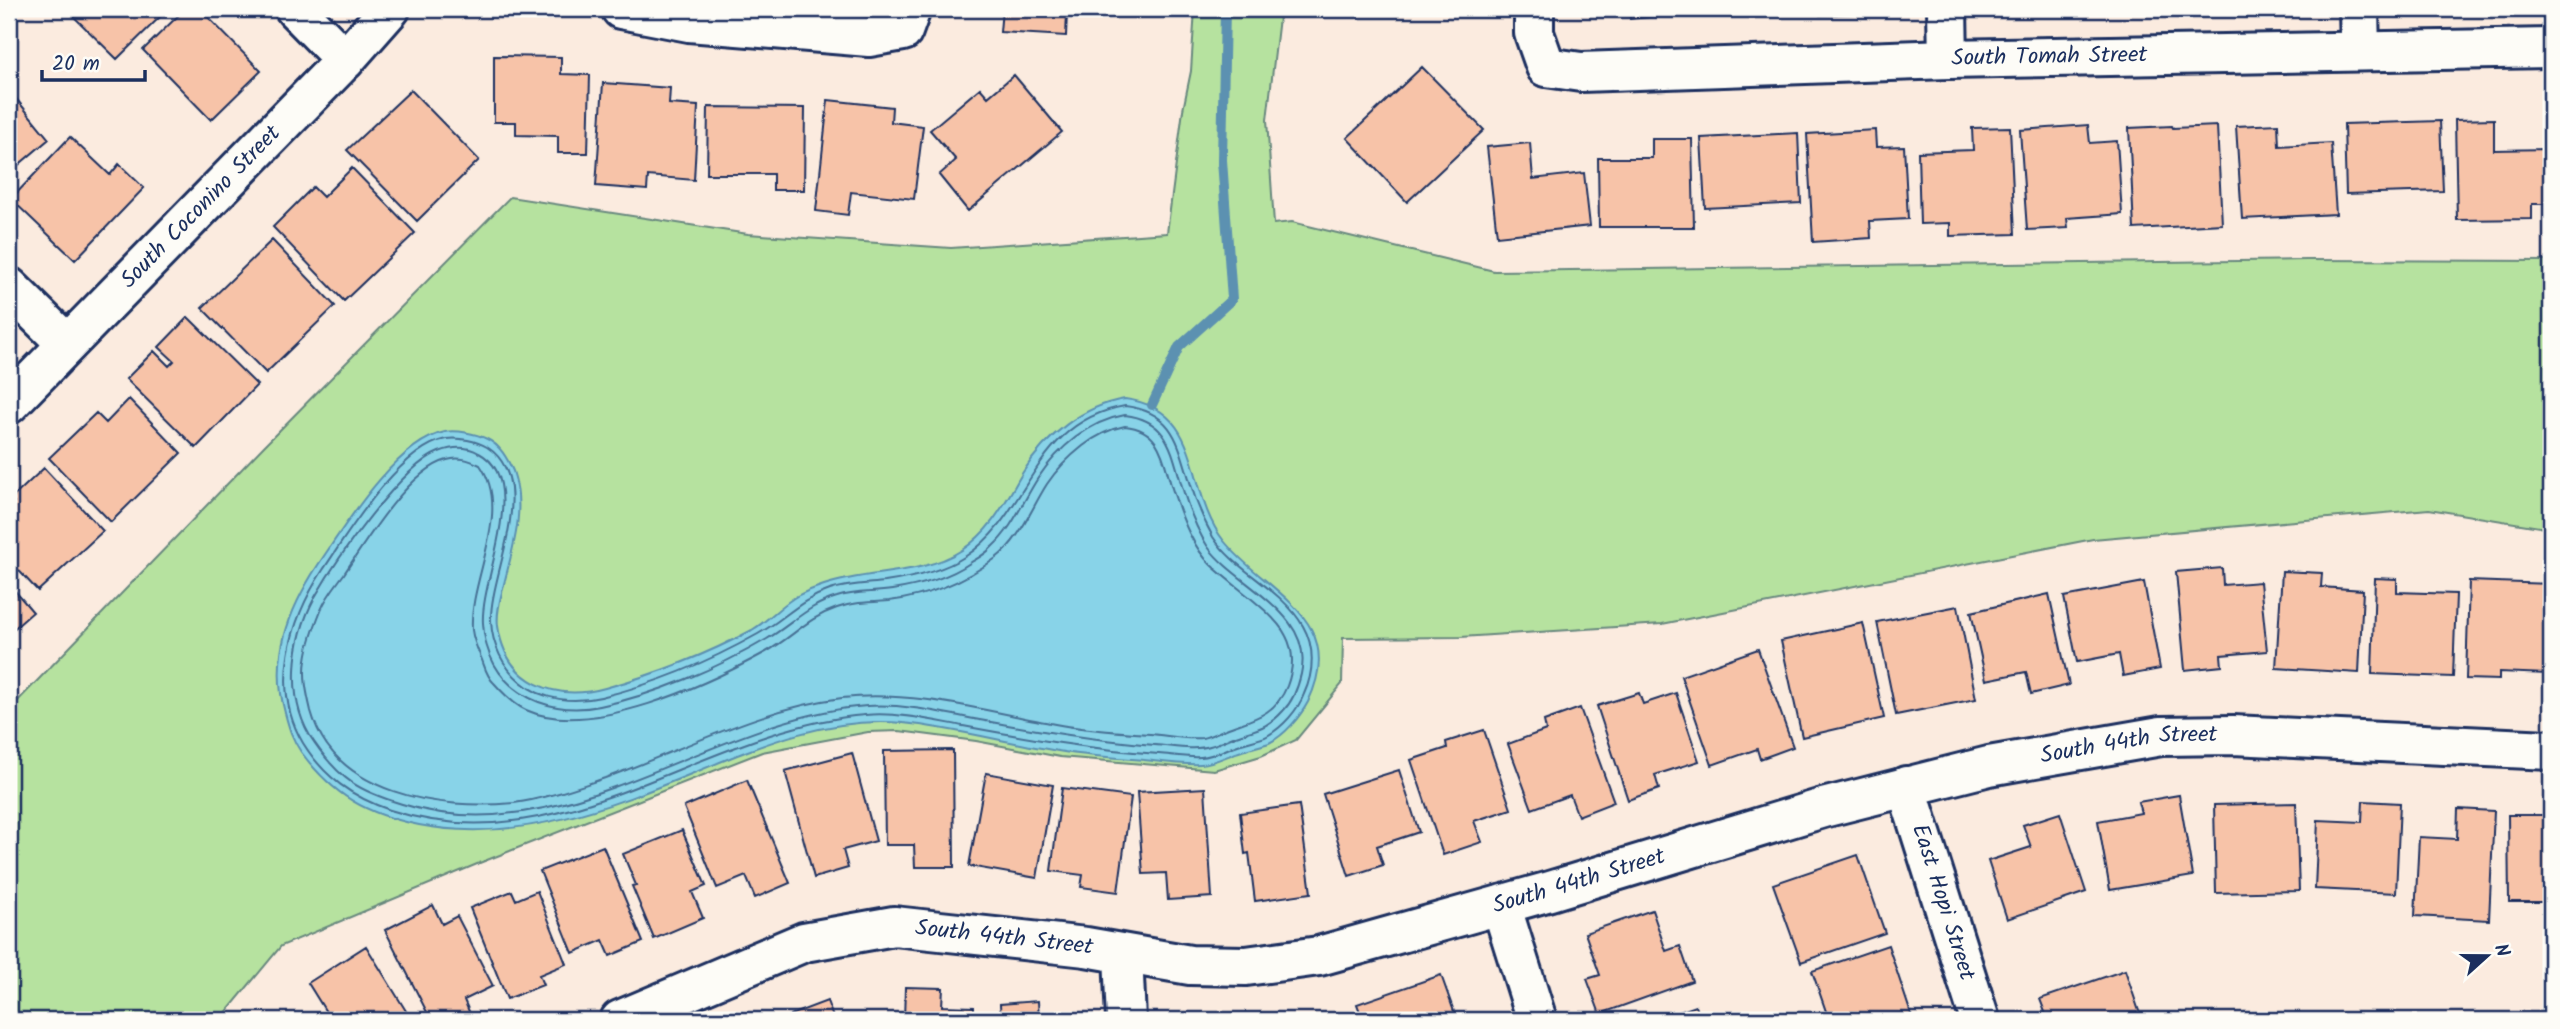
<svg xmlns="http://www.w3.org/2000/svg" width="2560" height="1029" viewBox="0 0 2560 1029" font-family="Kalam,sans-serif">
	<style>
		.green { fill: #b6e29f; stroke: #68887e; stroke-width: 2 }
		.water { fill: #88d3e8; stroke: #5c91b1; stroke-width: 2 }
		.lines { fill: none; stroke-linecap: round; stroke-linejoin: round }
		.shore { stroke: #477195; stroke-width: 2 }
		.stream { stroke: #5c91b1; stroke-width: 10 }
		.building { fill: #f7c3a8; stroke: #1b2f5e; stroke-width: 2 }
		.minor-casing { stroke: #1b2f5e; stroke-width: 44 }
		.minor { stroke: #fdfcf7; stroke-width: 38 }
		.labels { text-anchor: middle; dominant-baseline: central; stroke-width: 6; stroke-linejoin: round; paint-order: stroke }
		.street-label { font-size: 23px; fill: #1b2f5e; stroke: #fdfcf7 }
	</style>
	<rect width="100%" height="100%" fill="#fbebdf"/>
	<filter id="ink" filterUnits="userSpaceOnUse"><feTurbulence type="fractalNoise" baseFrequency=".0143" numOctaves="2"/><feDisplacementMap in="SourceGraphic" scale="14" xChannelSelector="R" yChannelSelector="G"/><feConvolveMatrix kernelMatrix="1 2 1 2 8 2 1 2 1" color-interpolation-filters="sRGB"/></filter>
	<g filter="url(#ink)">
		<path class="green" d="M1195 9H1280L1267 120 1274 224 1292 222 1494 271 2307 260 2551 261V529L2429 509 2093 539 1662 624 1461 637 1343 638 1342 684 1296 740 1261 756 1214 770 1060 757 976 741 899 731 868 732 762 752 482 862 281 946 220 1020H9V710L264 446 510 197 748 234 951 248 1167 233 1183 110 1191 71Z"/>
		<path class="water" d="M1125 399C1206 409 1184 491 1224 541 1266 593 1349 618 1308 702 1300 717 1285 735 1269 743 1266 744 1245 750 1242 751 1228 755 1215 763 1201 764 1183 765 1163 762 1144 760 1116 758 1087 756 1058 751 1007 743 955 728 903 723 830 716 763 744 696 772 608 808 516 844 419 825 366 814 334 796 301 752 292 739 289 728 285 713 270 658 288 611 318 565 345 525 396 442 445 432 457 430 475 433 487 439 500 445 507 458 513 471 526 509 513 547 504 584 501 597 496 612 498 626 506 683 555 702 605 688 656 674 706 655 752 630 769 620 781 605 797 596 806 591 815 588 824 585 869 569 920 577 962 550 992 530 1005 502 1023 472 1046 436 1082 406 1125 399Z"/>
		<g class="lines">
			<path class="shore" d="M1125 406C1175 412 1178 444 1191 485 1196 502 1204 521 1213 537 1236 572 1282 589 1303 626 1315 647 1314 672 1304 694 1298 710 1283 727 1267 736 1262 739 1247 742 1241 744 1227 748 1215 756 1201 757 1187 758 1172 755 1159 754 1092 750 1028 738 963 726 931 720 898 712 865 715 700 728 564 867 390 810 352 797 324 777 303 743 270 688 290 620 323 570 348 533 399 448 446 439 459 437 477 441 487 447 541 482 489 575 491 621 492 645 503 667 521 682 542 701 575 703 601 697 655 684 710 661 758 634 785 619 799 600 830 590 848 584 867 584 885 582 912 578 943 571 966 556 1031 513 1032 422 1125 406Z
				M1125 415C1167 420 1171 448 1181 483 1187 504 1196 529 1208 547 1237 587 1315 613 1301 674 1298 687 1293 701 1283 711 1268 728 1256 729 1236 736 1227 739 1219 744 1210 746 1193 751 1172 746 1155 745 1099 741 1045 732 991 722 950 715 909 703 867 706 709 717 565 856 402 804 359 791 340 780 314 742 285 701 292 640 315 597 336 560 401 466 439 452 452 447 467 446 479 453 531 480 480 580 483 623 486 686 541 718 600 706 655 695 718 668 767 639 791 625 808 605 837 597 855 591 873 593 892 590 918 586 948 578 970 563 978 558 986 554 992 547 1013 528 1023 501 1038 478 1058 448 1089 421 1125 415Z
				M1125 426C1166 430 1163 467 1175 497 1183 521 1193 547 1211 565 1232 585 1274 612 1286 636 1295 653 1293 670 1287 686 1275 716 1252 719 1226 729 1218 732 1209 737 1202 738 1185 740 1166 735 1150 734 1118 732 1086 730 1055 724 985 711 914 690 842 698 759 708 683 750 605 778 575 788 545 799 514 803 440 810 334 795 311 711 307 694 303 677 306 660 308 643 315 625 321 610 326 597 336 585 344 574 365 542 409 470 447 460 459 456 469 460 480 465 513 512 469 578 472 630 473 640 478 651 482 660 485 668 487 677 494 683 502 692 514 705 526 710 591 739 708 684 766 652 793 637 807 618 837 608 854 602 872 602 889 601 929 596 965 581 996 558 1020 540 1031 509 1047 484 1057 469 1069 457 1083 446 1096 436 1109 429 1125 426Z"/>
			<path class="stream" d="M1152 405 1179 347 1232 299 1222 160 1225 9"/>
		</g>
		<path class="building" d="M71 9H168L117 59 68 11Z
			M185 9H200L261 71 211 120 143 50Z
			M1002 9H1079V13H1067L1066 36 1000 32Z
			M1629 9H1699V12L1630 19Z
			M1820 9H1877V12L1820 15Z
			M494 56 561 57V74L590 75 588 153H558V136L516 135V122H494Z
			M1422 67 1484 130 1407 202 1347 138Z
			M1014 75 1062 132 968 211 939 175 956 160 930 130 980 88 988 97Z
			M603 83 670 88 669 104 698 106 694 180 648 176 647 190 596 186Z
			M9 90 49 139 9 173Z
			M411 90 479 160 417 221 347 150Z
			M828 100 892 107 891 122 923 126 914 199 851 192 848 215 816 211Z
			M708 107 805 108 804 190H773V174H707Z
			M2494 119V150L2550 149 2551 204H2532V219L2457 220 2455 120Z
			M2440 121 2443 191 2346 194 2344 124Z
			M2278 124 2279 146 2331 143 2336 214 2242 219 2236 126Z
			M2088 125 2090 143 2117 141 2122 214 2067 218 2068 228 2027 230 2020 130Z
			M2172 126 2173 128 2217 126 2222 224 2134 229 2129 128Z
			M2010 127 2015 234 1950 236V223L1920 224 1918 152 1973 150 1972 128Z
			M1875 130 1876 147 1904 146 1908 219 1870 221 1871 238 1813 242 1807 134Z
			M1798 133 1801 203 1705 208 1701 138Z
			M70 137 110 175 119 164 144 188 75 260 11 199Z
			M1652 139H1692L1694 227H1599L1598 158H1652Z
			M1530 143 1533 179 1584 173 1590 226 1497 236 1487 147Z
			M352 168 415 233 344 301 273 227 313 187 323 197Z
			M272 240 335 306 266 373 202 308Z
			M188 317 257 385 196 448 126 379 154 351 169 366 174 361 159 347Z
			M129 399 181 453 111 522 49 458 96 413 106 423Z
			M44 468 103 531 38 591 9 560V507L14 502 11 499Z
			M2222 568 2223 585 2260 582 2267 651 2221 655 2222 666 2185 670 2176 572Z
			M2282 571 2322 573 2321 587 2363 590 2359 673 2276 668Z
			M2375 578 2397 579V592L2456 594 2453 677 2372 674Z
			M2469 581 2551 584 2548 674 2499 672V680L2466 679Z
			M2144 582 2160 669 2123 676 2119 654 2077 662 2064 597Z
			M9 584 33 612 9 633Z
			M2049 594 2069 685 2031 694 2026 672 1986 680 1971 612Z
			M1958 606 1976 699 1896 715 1877 622Z
			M1863 623 1884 718 1802 737 1781 641Z
			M1758 649 1793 747 1760 759 1757 749 1712 765 1681 676Z
			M1639 693 1643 704 1676 693 1699 761 1655 775 1659 789 1628 800 1597 706Z
			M1580 708 1614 802 1578 816 1570 795 1532 809 1508 744 1546 730 1544 721Z
			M1484 730 1511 809 1474 821 1482 842 1443 855 1411 760 1447 748 1446 742Z
			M953 750 954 867H915L914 845H885L884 751Z
			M852 753 876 841 843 850 848 868 814 878 785 771Z
			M1399 770 1419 832 1377 846 1383 865 1349 876 1323 794Z
			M986 773 1053 785 1037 878 969 866Z
			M747 780 790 883 755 898 746 876 717 888 684 807Z
			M1062 788 1131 797 1118 892 1081 887 1083 875 1051 871Z
			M1205 788 1212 897 1168 900 1166 873 1143 874 1137 792Z
			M2179 795 2193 876 2110 890 2098 821 2141 813 2138 802Z
			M2363 801 2400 803 2396 893 2315 889 2318 820 2362 822Z
			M2296 803 2299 891 2216 893 2214 805Z
			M1299 805 1311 893 1255 901 1249 853 1245 854 1240 813Z
			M2458 809 2494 811 2489 920 2415 916 2419 837 2457 839Z
			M2060 813 2086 892 2007 919 1988 861 2031 847 2023 825Z
			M2508 815H2551V902H2509Z
			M682 830 706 886 692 892 703 918 654 939 632 886 636 885 623 854Z
			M603 846 643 942 610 956 603 940 573 953 540 871Z
			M1858 855 1885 933 1801 962 1773 884Z
			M512 891 516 900 537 891 566 964 539 975 543 985 507 999 470 908Z
			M433 905 442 924 457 916 493 986 464 1000 471 1016 462 1020H431L385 930Z
			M1652 910 1666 951 1680 946 1692 981 1600 1014 1587 979 1600 975 1585 933Z
			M1888 945 1913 1020H1829L1812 971Z
			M366 946 411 1019 409 1020H331L308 983Z
			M2125 970 2142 1020H2048L2040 999Z
			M1441 975 1457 1020H1363L1357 1004Z
			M905 987 943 988 942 1006 974 1007V1020H904Z
			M827 1001 834 1020H792L790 1015Z
			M1038 1001 1039 1020H1001L1000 1004Z
			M1696 1006 1701 1020H1656Z"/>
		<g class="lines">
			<g class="minor-casing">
				<g id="minor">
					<path d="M295 9 345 60"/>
					<path d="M621 9 689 22 869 37 903 31 911 9"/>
					<path id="s1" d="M1534 9V33L1546 67 1581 72 1948 59 2551 48"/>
					<path d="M1947 9 1948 59"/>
					<path d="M2359 9 2360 51"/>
					<path d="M9 287 67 344"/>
					<path id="s2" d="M9 404 345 60 390 9"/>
					<path id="s3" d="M1906 786 1980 1020"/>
					<path d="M1501 905 1537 1020"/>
					<path d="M1123 955 1126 1020"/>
					<path id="s4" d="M620 1020 804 942 894 926 1086 947 1190 965 1246 966 1319 956 1550 891 1823 808 1989 766 2161 736 2233 735 2551 750"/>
				</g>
			</g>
			<use href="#minor" class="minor"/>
		</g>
	</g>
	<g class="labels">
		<g class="street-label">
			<text stroke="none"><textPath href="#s1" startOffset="564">South Tomah Street</textPath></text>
			<text stroke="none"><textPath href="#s2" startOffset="275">South Coconino Street</textPath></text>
			<text stroke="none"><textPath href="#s4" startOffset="1558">South 44th Street</textPath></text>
			<text stroke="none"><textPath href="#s4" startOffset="990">South 44th Street</textPath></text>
			<text stroke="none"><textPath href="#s3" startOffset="122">East Hopi Street</textPath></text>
			<text stroke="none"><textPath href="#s4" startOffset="402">South 44th Street</textPath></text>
		</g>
	</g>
	<rect width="2560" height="1029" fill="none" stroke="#fdfcf7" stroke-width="35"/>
	<rect x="18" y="18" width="2525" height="994" fill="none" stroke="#1b2f5e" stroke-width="2.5" filter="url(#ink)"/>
	<g transform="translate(2487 956) rotate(69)" stroke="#fdfcf7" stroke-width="5" paint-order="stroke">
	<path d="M0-5L12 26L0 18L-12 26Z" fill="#1b2f5e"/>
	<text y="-10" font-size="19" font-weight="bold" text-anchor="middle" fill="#1b2f5e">N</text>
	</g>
	<path d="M42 70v10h103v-10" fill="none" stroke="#1b2f5e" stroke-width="3.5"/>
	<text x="52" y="70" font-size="21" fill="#1b2f5e" stroke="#fdfcf7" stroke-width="5" paint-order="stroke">20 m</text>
</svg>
